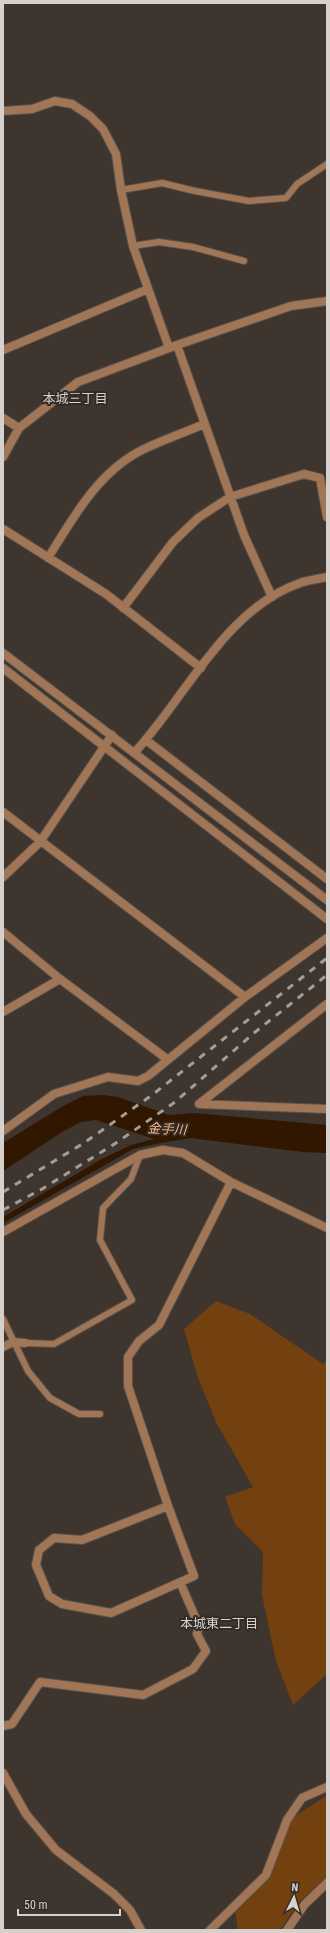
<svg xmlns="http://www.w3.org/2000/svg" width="330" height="1933" viewBox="0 0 330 1933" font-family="'Roboto Condensed','Noto Sans JP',sans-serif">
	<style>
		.green { fill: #734010 }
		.water { fill: #311600 }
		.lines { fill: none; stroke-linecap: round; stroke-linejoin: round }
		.service-casing { stroke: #59514b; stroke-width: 8 }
		.minor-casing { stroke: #59514b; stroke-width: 10 }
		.tertiary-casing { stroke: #59514b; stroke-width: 10 }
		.service { stroke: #a07656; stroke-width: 6 }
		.minor { stroke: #a07656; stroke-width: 8 }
		.tertiary { stroke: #a07656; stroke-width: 8 }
		.rail { stroke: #a39d98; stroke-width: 3; stroke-dasharray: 7 7; stroke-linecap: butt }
		.labels { text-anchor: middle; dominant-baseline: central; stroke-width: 4; stroke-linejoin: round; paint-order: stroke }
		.neighbourhood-label { font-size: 13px; fill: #d6d1cd; stroke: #332b25 }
		.water-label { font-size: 13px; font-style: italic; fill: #fbba88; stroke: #332b25 }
	</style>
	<rect width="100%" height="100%" fill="#3e352f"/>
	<path class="green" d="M216 1301 250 1314 323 1364 327 1360V1674L293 1705 276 1661 262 1595 263 1552 235 1524 225 1497 253 1487 217 1424 198 1378 184 1329Z
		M327 1795V1877L300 1901 280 1930H238L235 1911 263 1882 291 1819Z"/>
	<path class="water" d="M104 1095 118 1097 169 1115 194 1113 327 1125V1153L303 1152 191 1138 160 1143 133 1149 3 1223V1217L100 1160 131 1145 154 1139 96 1120 81 1122 62 1132 3 1171V1143L63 1106 83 1096Z"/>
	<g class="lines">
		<g class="service-casing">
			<path id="service" d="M121 190 162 183 195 191 249 201 286 198 297 184 327 164
				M133 246 159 242 193 247 244 261
				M3 1319 28 1371 50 1398 79 1414H100
				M25 1343 54 1344 132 1300 100 1240 103 1208 131 1179 140 1155"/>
		</g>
		<g class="minor-casing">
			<path id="minor" d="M3 111 32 109 55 101 72 104 90 116 103 129 116 154 121 190 133 246 169 348
				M177 345 244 535 272 597
				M3 350 148 289
				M3 418 19 428
				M3 457 19 428 78 382 177 345 291 306 327 301
				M3 529 106 594 201 668
				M48 558C73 518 98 472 142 450 162 440 184 433 204 424
				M123 608 173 542 198 518 230 497 304 474 320 478 327 517
				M146 740 327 879
				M135 752C186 697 225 609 300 583 309 580 318 579 327 577
				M3 812 245 997
				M3 877 40 842 112 735
				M3 932 60 979 167 1059
				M327 1004 199 1104 327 1109
				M3 1012 60 979
				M3 1131 54 1094 108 1077 138 1081 148 1076 245 997 327 938
				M3 1232 140 1155 163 1150 183 1153 231 1182 327 1228
				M3 1347 13 1342 25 1343
				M168 1506 82 1540 54 1538 39 1550 36 1565 49 1596 62 1604 111 1613 194 1576 168 1506 128 1386V1357L139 1341 159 1325 231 1182
				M3 1726 12 1724 40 1682 143 1695 193 1669 206 1651 197 1634 199 1626 180 1582
				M3 1773 26 1814 56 1850 114 1894 130 1910 141 1930
				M210 1930 266 1875 287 1820 302 1798 327 1787
				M287 1930 305 1904 327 1883"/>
		</g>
		<g class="tertiary-casing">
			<path id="tertiary" d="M3 653 327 900
				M3 668 327 919"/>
		</g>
		<use href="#service" class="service"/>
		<use href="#minor" class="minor"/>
		<use href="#tertiary" class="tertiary"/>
		<path class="rail" d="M3 1192 84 1143 152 1095 327 958
			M3 1210 42 1189 116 1143 175 1102 254 1033 327 975"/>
	</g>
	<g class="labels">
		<g class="neighbourhood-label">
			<text x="75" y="398">本城三丁目</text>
			<text x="219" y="1623">本城東二丁目</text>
		</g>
		<g class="water-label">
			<text transform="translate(167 1129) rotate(3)">金手川</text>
		</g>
	</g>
	<rect width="330" height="1933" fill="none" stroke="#d6d1cd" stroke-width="8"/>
	<g transform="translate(294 1897) rotate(5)" stroke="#332b25" stroke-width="3" paint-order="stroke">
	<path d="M0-3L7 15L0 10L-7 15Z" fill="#d6d1cd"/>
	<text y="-6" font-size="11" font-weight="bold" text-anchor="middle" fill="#d6d1cd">N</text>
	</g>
	<path d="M18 1909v6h102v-6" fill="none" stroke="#d6d1cd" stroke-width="2"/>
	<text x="24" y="1909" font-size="12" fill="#d6d1cd" stroke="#332b25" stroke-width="3" paint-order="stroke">50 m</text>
</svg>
